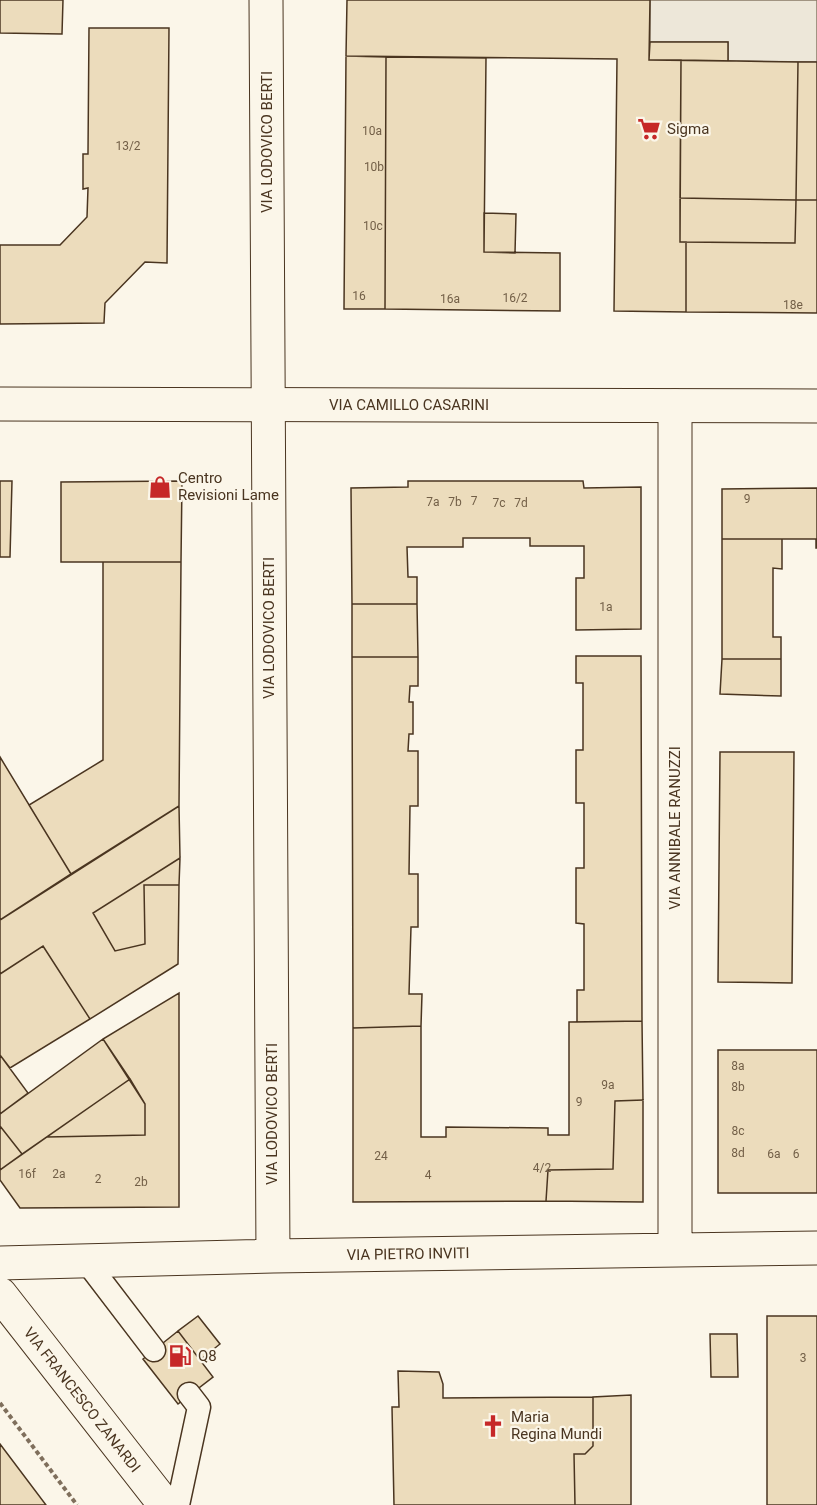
<svg xmlns="http://www.w3.org/2000/svg" width="817" height="1505" viewBox="0 0 817 1505" font-family="Roboto,sans-serif">
	<style>
		.parking { fill: #ede7d9; stroke: #887966; stroke-width: 1.5 }
		.building { fill: #ecdcbc; stroke: #4a3520; stroke-width: 1.5 }
		.lines { fill: none; stroke-linecap: round; stroke-linejoin: round }
		.service-casing { stroke: #4a3520; stroke-width: 25 }
		.minor-casing { stroke: #4a3520; stroke-width: 35 }
		.tertiary-casing { stroke: #4a3520; stroke-width: 35 }
		.primary-casing { stroke: #4a3520; stroke-width: 35 }
		.path { stroke: #7f6f5c; stroke-width: 4; stroke-dasharray: 4.5 3; stroke-linecap: butt }
		.service { stroke: #fbf6e9; stroke-width: 22 }
		.minor { stroke: #fbf6e9; stroke-width: 33 }
		.tertiary { stroke: #fbf6e9; stroke-width: 33 }
		.primary { stroke: #fbf6e9; stroke-width: 33 }
		.labels { text-anchor: middle; dominant-baseline: central; stroke-width: 4.5; stroke-linejoin: round; paint-order: stroke }
		.number-label { font-size: 12px; fill: #725f47 }
		.poi-label { font-size: 15px; fill: #4a3520; stroke: #fbf6e9; text-anchor: start }
		.street-label { font-size: 15px; fill: #4a3520; stroke: #fbf6e9 }
	</style>
	<rect width="100%" height="100%" fill="#fbf6e9"/>
	<path class="parking" d="M650 0H817V62L728 61V42H650Z"/>
	<path class="building" d="M0 0H63L62 34 0 33Z
		M347 0H650L649 60H681L680 242H686V312L614 311 617 59 346 56Z
		M89 28H169L167 263 145 262 105 303 104 323 0 324V245H60L87 217 88 188 83 189V154H88Z
		M650 42H728V61L649 60Z
		M346 56 386 57 385 309H344Z
		M386 57 486 58 484 252 560 253V311L385 309Z
		M681 60 798 62 796 200 680 198Z
		M798 62H817V200H796Z
		M680 198 796 200 795 243 680 242Z
		M796 200H817V313L686 312V242L795 243Z
		M484 213 516 214 515 253 484 252Z
		M0 481H12L10 557H0Z
		M182 481 181 562H61V482Z
		M408 481H583L584 488 641 487V629L576 630V578H584V546H530V538H463V547H407L408 577H417V604H352L351 488 408 487Z
		M817 488V548H816V539H722V489Z
		M722 539H782V569L773 568V637H781V659H722Z
		M103 562H181L179 806 71 874 29 805 103 760Z
		M352 604H417L418 657H352Z
		M576 656H641L642 1021 577 1022V990H584V924L576 923V868H584V803H576V750H583V683H576Z
		M352 657H418V686H410L409 702H413V734H409L408 751H418V806H410L409 874H418V927H411L409 994H422L421 1026 353 1028Z
		M722 659H781V696L720 694Z
		M720 752H794L792 983 718 982Z
		M0 757 71 874 0 920Z
		M179 806 180 858 93 913 115 951 145 944 144 885H179L178 964 90 1019 43 946 0 974V920Z
		M180 858 179 885H144L145 944 115 951 93 913Z
		M43 946 90 1019 10 1068 0 1055V974Z
		M179 993V1207L20 1208 0 1180V1170L47 1137 145 1135V1104L103 1039Z
		M642 1021 643 1100 615 1101 613 1169 548 1170 546 1201 353 1202V1028L421 1026V1137H446V1127L548 1128V1135H569V1022Z
		M103 1039 130 1079 22 1154 0 1126V1114Z
		M718 1050H817V1193H718Z
		M0 1055 28 1093 0 1114Z
		M130 1079 145 1104V1135L47 1137Z
		M643 1100V1202L546 1201 548 1170 613 1169 615 1101Z
		M0 1126 22 1154 0 1170Z
		M198 1316 220 1344 200 1360 178 1331Z
		M767 1316H817V1505H767Z
		M178 1331 213 1377 178 1404 143 1359Z
		M710 1334H737L738 1377H711Z
		M398 1371 439 1372 443 1384V1398L593 1397V1446L585 1454H574L575 1505H394L392 1407H399Z
		M631 1395V1505H575L574 1454H585L593 1446V1397Z
		M0 1444 46 1505H0Z"/>
	<g class="lines">
		<g class="service-casing">
			<path id="service" d="M86 1261 154 1350
				M178 1505 199 1407 189 1394"/>
		</g>
		<g class="minor-casing">
			<path id="minor" d="M266 0 273 1256
				M675 406V1250
				M0 1263 273 1256 817 1248"/>
		</g>
		<g class="tertiary-casing">
			<path id="tertiary" d="M0 404 817 406"/>
		</g>
		<g class="primary-casing">
			<path id="primary" d="M0 1294 165 1505"/>
		</g>
		<path class="path" d="M0 1403 77 1505"/>
		<use href="#service" class="service"/>
		<use href="#minor" class="minor"/>
		<use href="#tertiary" class="tertiary"/>
		<use href="#primary" class="primary"/>
	</g>
	<defs>
		<g id="supermarket-bare" transform="scale(1.8)"><path d="M-6-5.5h2.5l.6 2H6L4.5 2H-2.5L-4.4-4H-6ZM-1.5 3.2a1.3 1.3 0 1 0 .1 0ZM3 3.2a1.3 1.3 0 1 0 .1 0Z" fill="#c62828" stroke="#fbf6e9" stroke-width="2.5" paint-order="stroke"/></g>
		<g id="shop-bare" transform="scale(1.8)"><path d="M-5-2.5h2.3a2.7 3.5 0 0 1 5.4 0H5L5.5 6h-11ZM-1.5-2.5h3a1.5 2.3 0 0 0-3 0Z" fill="#c62828" stroke="#fbf6e9" stroke-width="2.5" paint-order="stroke"/></g>
		<g id="fuel-bare" transform="scale(1.8)"><path d="M-5.5-6h7V0h2V4h1.3V-2.5L3-4.5l.8-.8L6-3V5H2.5V1h-1V6h-7ZM-4.2-4.7v3.2H.2V-4.7Z" fill="#c62828" stroke="#fbf6e9" stroke-width="2.5" paint-order="stroke"/></g>
		<g id="church-bare" transform="scale(1.8)"><path d="M-1.2-6h2.4v3.5h3.3v2.4h-3.3V6h-2.4V-.1h-3.3v-2.4h3.3Z" fill="#c62828" stroke="#fbf6e9" stroke-width="2.5" paint-order="stroke"/></g>
	</defs>
	<g fill-rule="evenodd">
		<use href="#supermarket-bare" x="649" y="129"/>
		<use href="#shop-bare" x="160" y="487"/>
		<use href="#fuel-bare" x="180" y="1356"/>
		<use href="#church-bare" x="493" y="1426"/>
	</g>
	<g class="labels">
		<g class="number-label">
			<text x="372" y="131">10a</text>
			<text x="128" y="146">13/2</text>
			<text x="374" y="167">10b</text>
			<text x="373" y="226">10c</text>
			<text x="359" y="296">16</text>
			<text x="515" y="298">16/2</text>
			<text x="450" y="299">16a</text>
			<text x="793" y="305">18e</text>
			<text x="747" y="499">9</text>
			<text x="474" y="501">7</text>
			<text x="433" y="502">7a</text>
			<text x="455" y="502">7b</text>
			<text x="499" y="503">7c</text>
			<text x="521" y="503">7d</text>
			<text x="606" y="607">1a</text>
			<text x="738" y="1066">8a</text>
			<text x="608" y="1085">9a</text>
			<text x="738" y="1087">8b</text>
			<text x="579" y="1102">9</text>
			<text x="738" y="1131">8c</text>
			<text x="738" y="1153">8d</text>
			<text x="774" y="1154">6a</text>
			<text x="796" y="1154">6</text>
			<text x="381" y="1156">24</text>
			<text x="542" y="1168">4/2</text>
			<text x="27" y="1174">16f</text>
			<text x="59" y="1174">2a</text>
			<text x="428" y="1175">4</text>
			<text x="98" y="1179">2</text>
			<text x="141" y="1182">2b</text>
			<text x="803" y="1358">3</text>
		</g>
		<g class="poi-label">
			<text x="667" y="129">Sigma</text>
			<text x="178" y="478">Centro<tspan x="178" dy="17">Revisioni Lame</tspan></text>
			<text x="198" y="1356">Q8</text>
			<text x="511" y="1417">Maria<tspan x="511" dy="17">Regina Mundi</tspan></text>
		</g>
		<g class="street-label">
			<text transform="translate(267 142) rotate(-90)">VIA LODOVICO BERTI</text>
			<text x="409" y="405">VIA CAMILLO CASARINI</text>
			<text transform="translate(269 628) rotate(-90)">VIA LODOVICO BERTI</text>
			<text transform="translate(675 828) rotate(-90)">VIA ANNIBALE RANUZZI</text>
			<text transform="translate(272 1114) rotate(-90)">VIA LODOVICO BERTI</text>
			<text transform="translate(408 1254) rotate(-1)">VIA PIETRO INVITI</text>
			<text transform="translate(82 1400) rotate(52)">VIA FRANCESCO ZANARDI</text>
		</g>
	</g>
</svg>
